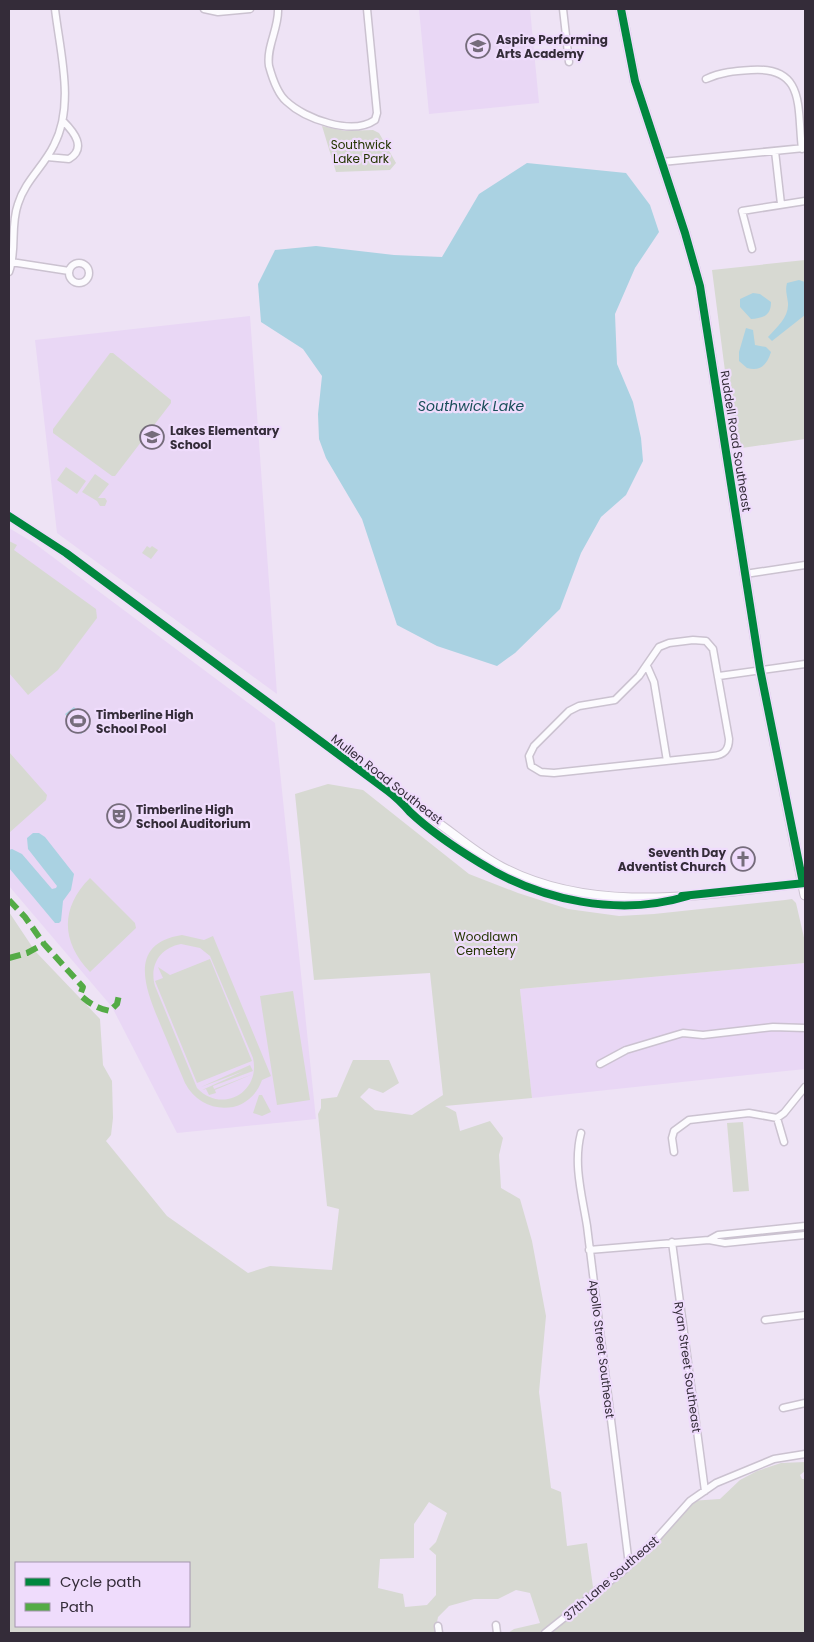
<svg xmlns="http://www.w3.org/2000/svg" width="814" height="1642" viewBox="0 0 814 1642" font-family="Poppins,sans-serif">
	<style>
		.built { fill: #e9d7f5 }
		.green { fill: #d7d9d2; fill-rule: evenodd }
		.water { fill: #aad2e2 }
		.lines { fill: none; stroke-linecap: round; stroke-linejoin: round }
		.minor-casing { stroke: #cbc2d0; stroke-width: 9 }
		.tertiary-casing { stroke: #cbc2d0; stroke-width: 10 }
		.secondary-casing { stroke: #cbc2d0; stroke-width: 11 }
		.minor { stroke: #fcfbfe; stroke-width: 6 }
		.tertiary { stroke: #fcfbfe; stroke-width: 8 }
		.secondary { stroke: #fcfbfe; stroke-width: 9 }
		.quiet { stroke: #54ab46; stroke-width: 6; stroke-dasharray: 12 6; stroke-linecap: butt }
		.cycleway-casing { stroke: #efdcfc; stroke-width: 11 }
		.cycleway { stroke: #00873e; stroke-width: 8 }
		.labels { text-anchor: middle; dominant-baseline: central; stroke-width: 4.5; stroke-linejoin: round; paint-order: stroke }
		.poi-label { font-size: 12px; font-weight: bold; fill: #342c39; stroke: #efdcfc; text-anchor: start }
		.park-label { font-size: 12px; fill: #233400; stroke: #efdcfc }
		.street-label { font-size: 12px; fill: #342c39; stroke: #efdcfc }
		.water-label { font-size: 14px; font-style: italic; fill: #174d58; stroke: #efdcfc }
	</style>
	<rect width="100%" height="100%" fill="#eee3f5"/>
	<path class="built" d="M419 9H530L539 103 429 114Z
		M250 316 277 694 57 533 35 340Z
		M9 528 34 543 275 723 316 1119 177 1133 112 1007 9 886Z
		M805 963V1069L532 1098 520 989Z"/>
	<path class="green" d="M322 126 345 131 373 130 379 133 396 163 390 170 336 172Z
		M805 260V439L735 449 712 270Z
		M110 353H113L171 400V403L115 476H112L53 433V429Z
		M66 467 86 481 77 494 57 480Z
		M95 474 109 484 98 498H105L107 501 105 506H100L97 501 82 492Z
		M9 541 17 545 14 550 96 609 97 618 58 670 28 695 9 673Z
		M147 546 150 548 152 546 158 550 151 559 142 553Z
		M9 752 47 795 46 800 9 833Z
		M328 784 363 790 469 874 518 893 568 909 619 916 654 914 785 900 792 899 796 903 805 942V963L520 989 532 1098 445 1106 456 1112 460 1131 490 1121 503 1138 499 1155 501 1188 520 1199 532 1241 546 1316 539 1392 551 1488 561 1492 567 1546 587 1543 593 1587 624 1570 690 1501 720 1499 740 1480 757 1471 781 1463 805 1462V1471L800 1475 802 1479H805V1633H508L514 1629 540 1623 530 1593 516 1590 498 1599H474L449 1606 438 1617 435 1633H9V912L35 951 100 1019 103 1065 112 1081 113 1118 111 1135 106 1141 167 1216 248 1273 270 1266 332 1270 339 1209 327 1206 318 1114 321 1108V1099L337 1097 353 1060H389L399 1083 383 1093 369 1088 360 1097 375 1110 412 1115 443 1095 430 973 314 980 295 794ZM429 1502 447 1513 436 1542 429 1549 436 1555V1595L427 1605 405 1607 403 1594 378 1588 380 1559 414 1558V1524ZM16 1563H189V1626H16Z
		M90 878 135 923 136 928 90 972C61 942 60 908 90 878Z
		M182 935 204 940 213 936 271 1076 262 1080C249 1117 202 1116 185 1083 177 1064 169 1045 161 1026 147 992 125 944 182 935ZM181 944 200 948 210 956 253 1058C261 1093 221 1114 197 1088L155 986C149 965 160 948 181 944Z
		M210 959 252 1061 197 1083 155 981 163 978 158 967 170 975Z
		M293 991 310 1100 277 1105 260 996Z
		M250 1065 253 1071 213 1086 214 1089 253 1074 215 1090 216 1093 209 1095 206 1089 202 1090 244 1071 201 1087Z
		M259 1095H262L271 1112 262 1116 253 1113Z
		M743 1122 749 1191 733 1192 727 1123Z"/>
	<path class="water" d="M527 163 626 173 650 205 659 232 635 268 615 314 617 364 633 402 641 438 643 461 626 495 601 517 581 553 560 609 515 653 497 666 437 646 397 625 362 519 326 458 319 439 318 414 322 376 303 349 261 322 258 284 275 250 316 246 394 255 442 257 479 194Z
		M799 280 805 282V315L772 341 768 337C777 327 789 317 788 303 787 295 785 290 787 283Z
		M753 293 760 294 771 302C771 316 763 318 751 319L740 307V299Z
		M746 328 753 330 755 345 766 347 771 352C767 365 760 372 747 368L739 361V352Z
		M74 707 90 727 81 734 65 714Z
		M33 833H39L45 837 74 874 71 890 63 901 61 921 59 923H55L9 868V850L12 849 22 854 52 889 56 888 57 886 28 849 27 838Z"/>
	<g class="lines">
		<g class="minor-casing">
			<path id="minor" d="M204 9 218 12 250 9
				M278 9C279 28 266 47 269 66 272 77 277 93 286 101 305 119 352 136 375 120L377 113 367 9
				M563 9 569 62
				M706 79C721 72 735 71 751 70 806 66 797 108 802 149
				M775 151 781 204
				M47 157 69 159C87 148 74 132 63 121
				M662 162 804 148
				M752 249 742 211 805 201
				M11 262 69 271
				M69 273a10 10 0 1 1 20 0a10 10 0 1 1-20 0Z
				M9 272C17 251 10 226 18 204 25 181 44 166 54 145 75 105 60 52 55 9
				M745 574 805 565
				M693 640 706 641 713 649 729 739C729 750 724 755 713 756L554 773 541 772 531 766 529 756 534 746 569 711 579 706 615 700 639 676 659 647 669 643Z
				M647 666 654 682 667 761
				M719 676 805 664
				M600 1064 626 1050 683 1033 703 1035 773 1027 805 1028
				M777 1118 784 1142
				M581 1133C573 1164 582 1195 587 1226L629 1565
				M674 1152 672 1138 674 1131 689 1120 749 1113 777 1118 784 1113 805 1087
				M805 1226 718 1235 709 1240 725 1243 805 1235
				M672 1242 705 1491
				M589 1250 709 1240
				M765 1320 805 1315
				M783 1408 805 1403
				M496 1625 497 1633
				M438 1626 439 1633
				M545 1633 624 1570 657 1538 690 1501 716 1483 774 1459 805 1454"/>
		</g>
		<g class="tertiary-casing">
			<path id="tertiary" d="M9 516 66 553 388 791C396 797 403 804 410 812 430 831 457 849 480 863 540 901 620 917 688 896
				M403 802C439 818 467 849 502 867 596 916 705 894 805 883"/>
		</g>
		<g class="secondary-casing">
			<path id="secondary" d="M621 9 635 81 685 233 700 286 760 669 805 895"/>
		</g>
		<use href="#minor" class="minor"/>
		<use href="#tertiary" class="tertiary"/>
		<use href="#secondary" class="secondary"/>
		<path class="quiet" d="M9 900 25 917 44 944 83 987 80 995C90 1004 97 1008 110 1011L117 1004 119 995
			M9 958 27 953 44 944"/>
		<g class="cycleway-casing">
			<path id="cycleway" d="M621 9 635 81 685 233 700 286 760 669 803 883
				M9 516 66 553 388 791C396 797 403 804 410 812 430 831 457 849 480 863 540 901 620 917 688 896
				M682 896 805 883"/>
		</g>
		<use href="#cycleway" class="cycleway"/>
	</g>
	<defs>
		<g id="school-ring" transform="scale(1.25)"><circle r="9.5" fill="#efdcfc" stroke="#756c7b" stroke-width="1.5"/><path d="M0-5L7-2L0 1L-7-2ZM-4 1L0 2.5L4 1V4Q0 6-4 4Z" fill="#756c7b"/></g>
		<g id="stadium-ring" transform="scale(1.25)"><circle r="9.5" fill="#efdcfc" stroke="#756c7b" stroke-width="1.5"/><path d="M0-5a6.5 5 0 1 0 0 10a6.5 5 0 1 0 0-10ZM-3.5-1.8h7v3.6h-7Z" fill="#756c7b"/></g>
		<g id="theatre-ring" transform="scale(1.25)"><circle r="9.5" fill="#efdcfc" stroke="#756c7b" stroke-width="1.5"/><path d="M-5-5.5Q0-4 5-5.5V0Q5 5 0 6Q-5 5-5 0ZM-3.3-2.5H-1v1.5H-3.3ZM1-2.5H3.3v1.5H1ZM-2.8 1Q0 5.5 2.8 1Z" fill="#756c7b"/></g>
		<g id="church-ring" transform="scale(1.25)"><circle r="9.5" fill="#efdcfc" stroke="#756c7b" stroke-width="1.5"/><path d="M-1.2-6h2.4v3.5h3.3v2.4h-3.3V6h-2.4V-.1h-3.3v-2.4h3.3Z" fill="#756c7b"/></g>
	</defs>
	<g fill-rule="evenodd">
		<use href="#school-ring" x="478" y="46"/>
		<use href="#school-ring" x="152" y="437"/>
		<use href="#stadium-ring" x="78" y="721"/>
		<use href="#theatre-ring" x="119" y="816"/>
		<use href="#church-ring" x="743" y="859"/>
	</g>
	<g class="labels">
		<g class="poi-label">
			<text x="496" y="39">Aspire Performing<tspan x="496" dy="14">Arts Academy</tspan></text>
			<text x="170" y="430">Lakes Elementary<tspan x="170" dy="14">School</tspan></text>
			<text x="96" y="714">Timberline High<tspan x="96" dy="14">School Pool</tspan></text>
			<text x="136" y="809">Timberline High<tspan x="136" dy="14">School Auditorium</tspan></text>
			<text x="726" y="852" text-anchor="end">Seventh Day<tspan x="726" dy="14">Adventist Church</tspan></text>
		</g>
		<g class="park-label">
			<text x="361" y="144">Southwick<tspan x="361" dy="14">Lake Park</tspan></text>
			<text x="486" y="936">Woodlawn<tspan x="486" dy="14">Cemetery</tspan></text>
		</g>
		<g class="street-label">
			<text transform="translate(736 441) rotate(81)">Ruddell Road Southeast</text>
			<text transform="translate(387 779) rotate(38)">Mullen Road Southeast</text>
			<text transform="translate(602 1349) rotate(83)">Apollo Street Southeast</text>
			<text transform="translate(688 1367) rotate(82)">Ryan Street Southeast</text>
			<text transform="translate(611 1578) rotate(-41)">37th Lane Southeast</text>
		</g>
		<g class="water-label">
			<text x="471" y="406">Southwick Lake</text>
		</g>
	</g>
	<rect width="814" height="1642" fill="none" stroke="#342c39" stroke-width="20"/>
	<rect x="15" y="1562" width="175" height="65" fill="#efdcfc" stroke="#a496ae"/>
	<rect x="25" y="1578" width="25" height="8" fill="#00873e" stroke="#a496ae"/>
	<text x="60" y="1587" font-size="15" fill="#342c39">Cycle path</text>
	<rect x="25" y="1603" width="25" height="8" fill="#54ab46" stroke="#a496ae"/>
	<text x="60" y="1612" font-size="15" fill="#342c39">Path</text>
</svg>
